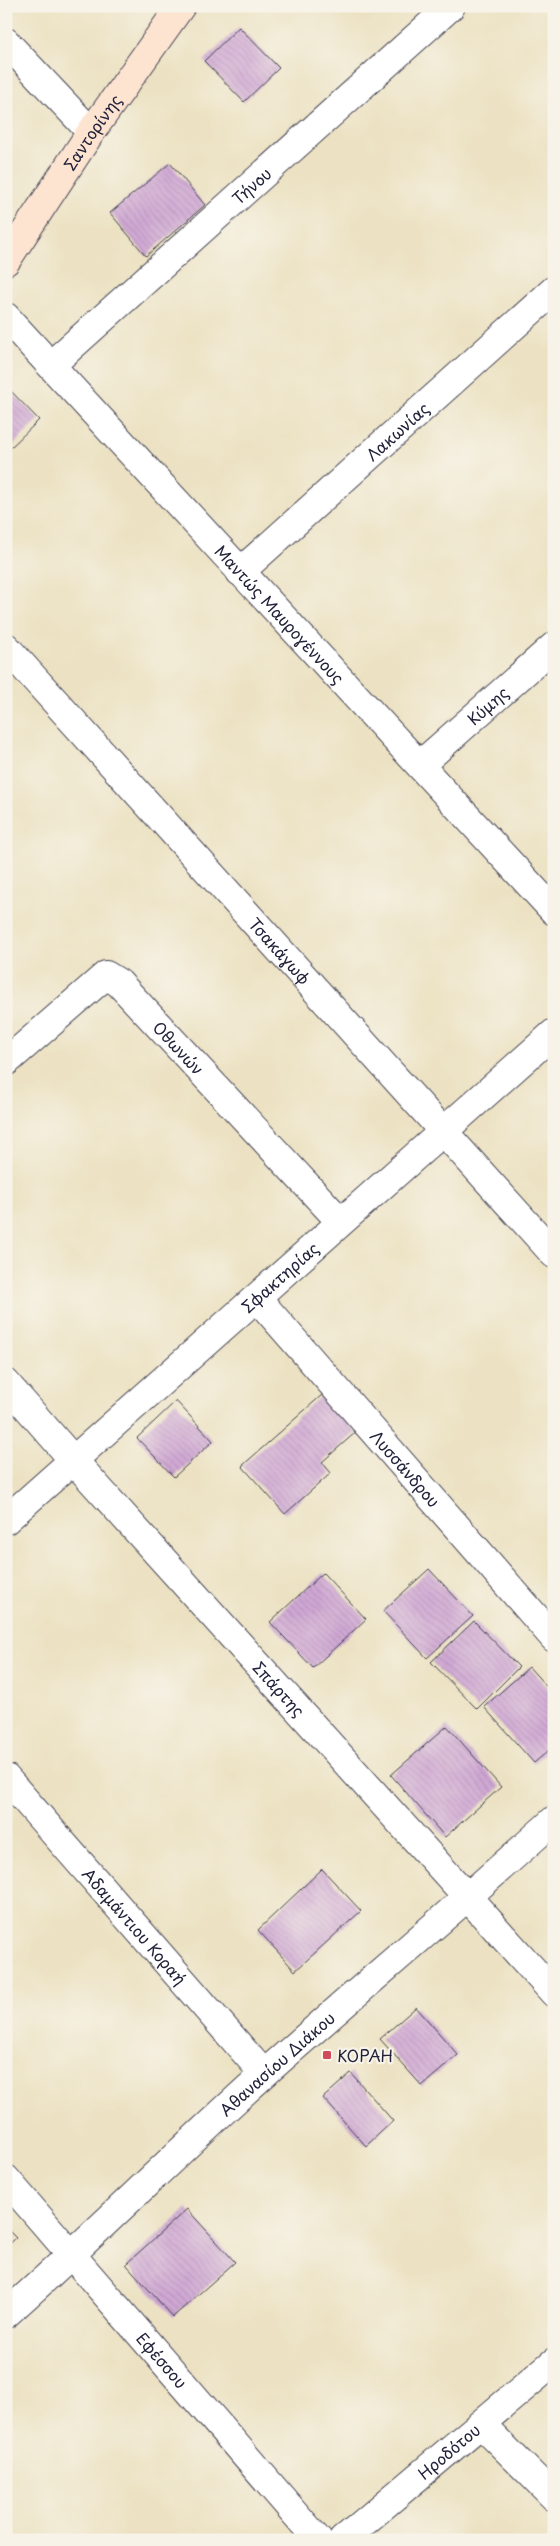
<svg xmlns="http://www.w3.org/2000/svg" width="560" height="2546" viewBox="0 0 560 2546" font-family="'Playpen Sans',sans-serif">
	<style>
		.building { fill: url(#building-back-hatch) }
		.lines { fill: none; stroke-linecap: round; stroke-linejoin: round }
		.street-casing { stroke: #403f4f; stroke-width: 30 }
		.secondary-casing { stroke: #403f4f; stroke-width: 30 }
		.street { stroke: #fff; stroke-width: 28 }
		.secondary { stroke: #fde4d1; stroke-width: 28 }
		.poi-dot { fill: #d1495b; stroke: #f7f3e8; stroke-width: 2 }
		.labels { text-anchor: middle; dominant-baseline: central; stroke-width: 4.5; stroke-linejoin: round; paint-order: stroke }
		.street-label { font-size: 16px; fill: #22223b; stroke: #f7f3e8 }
		.poi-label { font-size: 16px; fill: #22223b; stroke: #f7f3e8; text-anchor: start }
	</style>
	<defs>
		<pattern id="building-back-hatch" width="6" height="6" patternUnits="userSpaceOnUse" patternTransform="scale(1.25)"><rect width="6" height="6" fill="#d0a8d4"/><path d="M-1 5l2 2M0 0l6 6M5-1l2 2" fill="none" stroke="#b290b7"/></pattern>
	</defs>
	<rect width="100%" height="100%" fill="#f7f3e8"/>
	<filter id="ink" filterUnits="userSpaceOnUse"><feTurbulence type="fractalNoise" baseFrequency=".02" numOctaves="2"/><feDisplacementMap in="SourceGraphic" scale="10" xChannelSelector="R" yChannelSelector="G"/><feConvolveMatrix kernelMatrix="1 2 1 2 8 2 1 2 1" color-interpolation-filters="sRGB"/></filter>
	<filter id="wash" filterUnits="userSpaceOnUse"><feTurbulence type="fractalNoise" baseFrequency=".0096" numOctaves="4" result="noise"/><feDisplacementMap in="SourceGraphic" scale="20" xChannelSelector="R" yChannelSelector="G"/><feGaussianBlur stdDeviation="1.12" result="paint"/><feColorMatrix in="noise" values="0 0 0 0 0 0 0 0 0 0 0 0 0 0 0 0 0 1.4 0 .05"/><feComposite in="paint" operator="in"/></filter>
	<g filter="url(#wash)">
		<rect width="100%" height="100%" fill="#ece2c3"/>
		<g id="blocks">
			<path class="building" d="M239 27 279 68 244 102 204 61Z
				M170 163 205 205 146 256 110 213Z
				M6 386 39 420 6 452Z
				M323 1394 356 1432 322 1462 331 1473 285 1514 242 1466Z
				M176 1401 213 1441 174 1477 137 1438Z
				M429 1569 473 1616 427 1658 383 1611Z
				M323 1573 366 1619 313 1668 270 1622Z
				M474 1621 519 1667 477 1709 431 1662Z
				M529 1667 554 1695V1746L534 1763 484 1707Z
				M447 1726 501 1787 445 1837 391 1775Z
				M322 1869 361 1911 295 1971 258 1930Z
				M416 2007 458 2055 422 2086 380 2039Z
				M351 2073 393 2121 366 2146 323 2098Z
				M187 2209 235 2262 173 2317 126 2264Z
				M6 2228 16 2238 6 2247Z"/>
		</g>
	</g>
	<g filter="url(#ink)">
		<use href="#blocks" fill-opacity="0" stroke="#403f4f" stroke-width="1"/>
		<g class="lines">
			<g class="street-casing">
				<g id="street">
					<path d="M6 42 91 132"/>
					<path id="s1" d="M6 317 554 911"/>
					<path id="s2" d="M51 365 451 6"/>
					<path id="s3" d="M240 572 554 290"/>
					<path id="s4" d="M6 647 554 1254"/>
					<path id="s5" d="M420 765 554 646"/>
					<path id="s6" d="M6 1062 106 975 119 983 340 1221"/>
					<path id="s7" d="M257 1298 554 1638"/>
					<path id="s8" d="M6 1383 74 1461 554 1993"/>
					<path id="s9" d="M6 1520 554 1033"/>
					<path id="s10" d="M6 1778 264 2074"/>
					<path id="s11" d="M6 2179 318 2540"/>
					<path id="s12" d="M6 2314C94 2236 177 2152 264 2074 360 1989 459 1906 554 1820"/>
					<path d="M482 2425 554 2497"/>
					<path id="s13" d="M343 2540 554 2362"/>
				</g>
			</g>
			<g class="secondary-casing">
				<g id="secondary">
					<path id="s14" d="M6 261 91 132 181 6"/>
				</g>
			</g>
			<use href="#street" class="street"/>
			<use href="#secondary" class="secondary"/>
		</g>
	</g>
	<rect class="poi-dot" x="322" y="2050" width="10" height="10" rx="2.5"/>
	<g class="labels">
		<g class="street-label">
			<text stroke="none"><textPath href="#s14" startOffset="155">Σαντορίνης</textPath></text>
			<text stroke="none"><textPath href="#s2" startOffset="269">Τήνου</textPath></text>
			<text stroke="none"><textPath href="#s3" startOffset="211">Λακωνίας</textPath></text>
			<text stroke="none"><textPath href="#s1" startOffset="404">Μαντώς Μαυρογέννους</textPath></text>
			<text stroke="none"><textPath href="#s5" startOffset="90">Κύμης</textPath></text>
			<text stroke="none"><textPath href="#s4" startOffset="409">Τσακάγωφ</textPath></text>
			<text stroke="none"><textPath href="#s6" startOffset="236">Οθωνών</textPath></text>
			<text stroke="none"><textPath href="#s9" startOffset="366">Σφακτηρίας</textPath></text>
			<text stroke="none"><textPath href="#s7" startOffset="226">Λυσσάνδρου</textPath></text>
			<text stroke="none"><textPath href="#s8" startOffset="410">Σπάρτης</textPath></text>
			<text stroke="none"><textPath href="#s10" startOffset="196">Αδαμάντιου Κοραή</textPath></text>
			<text stroke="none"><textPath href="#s12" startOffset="369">Αθανασίου Διάκου</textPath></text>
			<text stroke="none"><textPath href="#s11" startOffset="239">Εφέσσου</textPath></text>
			<text stroke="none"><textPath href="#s13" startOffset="138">Ηροδότου</textPath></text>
		</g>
		<g class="poi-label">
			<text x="337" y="2055">ΚΟΡΑΗ</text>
		</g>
	</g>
	<rect width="560" height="2546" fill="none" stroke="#f7f3e8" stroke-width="25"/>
</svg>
